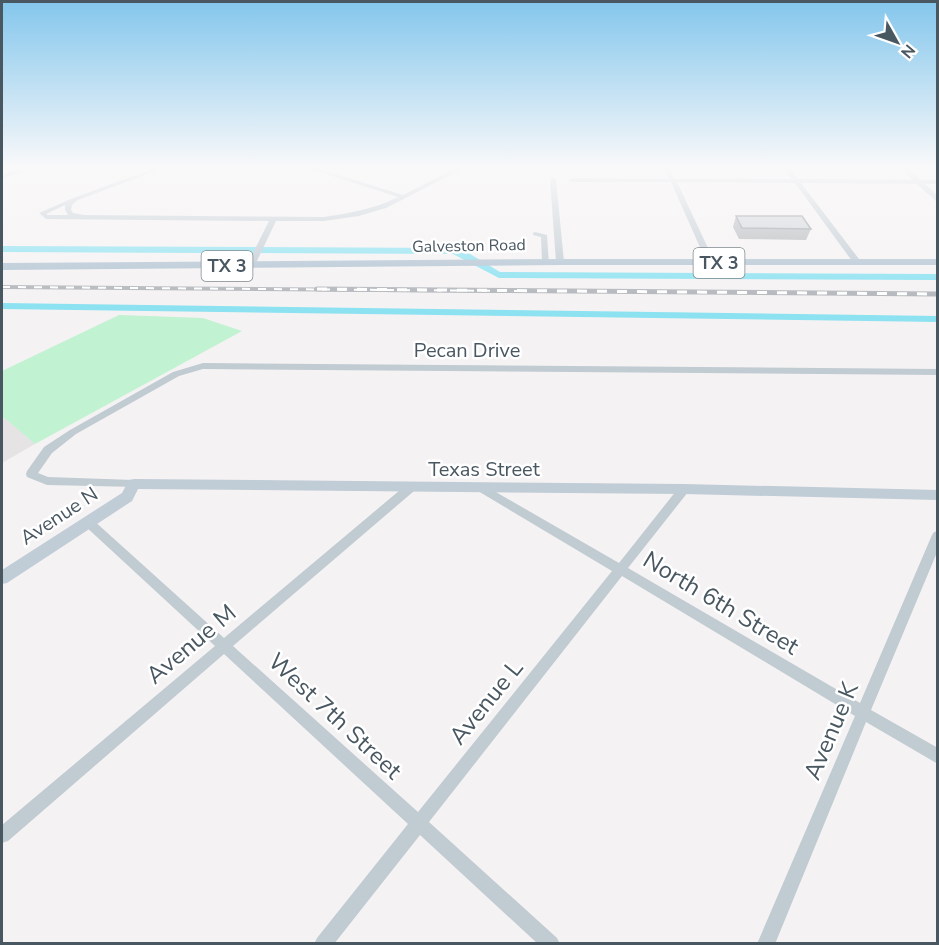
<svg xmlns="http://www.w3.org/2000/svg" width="939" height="945" viewBox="0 0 939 945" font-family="'Nunito Sans',sans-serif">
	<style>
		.education { fill: #e6e3e5 }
		.green { fill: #c1f2d1 }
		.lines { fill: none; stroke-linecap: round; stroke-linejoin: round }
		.canal { fill: #8ce2f1; fill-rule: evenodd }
		.street { fill: #c0cbd2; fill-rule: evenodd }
		.secondary { fill: #c0ccd6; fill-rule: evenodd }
		.primary { fill: #b2c4d2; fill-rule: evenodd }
		.rail-far1-casing { stroke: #b4b8bd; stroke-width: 4 }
		.rail-casing { stroke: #b4b8bd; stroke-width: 5 }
		.rail-far1 { stroke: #fff; stroke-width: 2; stroke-dasharray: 8; stroke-linecap: butt }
		.rail { stroke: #fff; stroke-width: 3; stroke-dasharray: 10; stroke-linecap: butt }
		.wall { fill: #afb3b7 }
		.building { fill: #ccd0d5; stroke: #8f9295; stroke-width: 1.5 }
		.labels { text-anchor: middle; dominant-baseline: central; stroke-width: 5; stroke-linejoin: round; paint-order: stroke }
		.far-street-label { font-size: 16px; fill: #495761; stroke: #fff }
		.shield { fill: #fff; stroke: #808990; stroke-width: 1.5 }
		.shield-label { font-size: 18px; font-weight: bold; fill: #495761 }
		.street-label { font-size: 20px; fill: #495761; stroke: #fff }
		.near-street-label { font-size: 24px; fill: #495761; stroke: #fff }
	</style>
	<rect width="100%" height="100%" fill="#f5f2f3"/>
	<path class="education" d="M2 416 35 444 2 463Z"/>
	<path class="green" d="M119 315 203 318 242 331 35 444 2 416V371Z"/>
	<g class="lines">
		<path class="canal" d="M2 246 454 248 470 254 500 272 938 274V280L499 278 453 254 2 252Z
			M2 303 938 316V322L2 309Z"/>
		<path class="street" d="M27 166H37L2 179V175Z
			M160 166H169L78 200 72 205 71 210 73 213 84 215 324 217C350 213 374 209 398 197L300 166H310L403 195 460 166H468L386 208 359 216 324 221H276L255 265 251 267 247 265 269 221 46 219 39 213 71 199ZM65 205V210L68 215H48L46 214Z
			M663 166H669L675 179H792L782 166H788L798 179 938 180V184L801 183 862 263 858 265H855L795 183 677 182 715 263 711 265 707 263 671 182H572L569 180 572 178 669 179Z
			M553 177 556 179 564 262 560 264 556 262 550 179Z
			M535 232 547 235 549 264 542 262 541 237 533 235V233Z
			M203 363 938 369V375L203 369 179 376 76 434 52 453 38 473 48 477 134 480 139 484 138 487 47 485 27 477 26 474 27 471 44 447 70 430 173 372Z
			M410 484 414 485 415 488 414 491 233 646 418 812 612 571 478 491 477 488 478 485 482 484 619 563 680 486H688L689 489 688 492 628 568 860 703 932 535 934 532 938 531V550L871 710 938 748V764L866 722 775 944H757L855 716 622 576 429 822 557 938 560 944H538L420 835 334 944H314L317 938 408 824 224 654 8 841 2 843V825L215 646 84 525 82 522 84 519H92L224 638 406 485Z"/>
		<path class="secondary" d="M897 166H906L938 196V203Z
			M134 479 684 484 938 490V500L684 494 138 489 132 501 7 583 2 584V570L122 493 129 480Z"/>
		<path class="primary" d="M560 259H938V265H560L2 270V263Z"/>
		<g class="rail-far1-casing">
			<path id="rail-far1" d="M2 287 517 291"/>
		</g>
		<g class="rail-casing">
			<path id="rail" d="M317 289 938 294"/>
		</g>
		<use href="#rail-far1" class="rail-far1"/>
		<use href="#rail" class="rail"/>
	</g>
	<path class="wall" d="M736 216 811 229 806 240 739 239 733 227Z"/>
	<path class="building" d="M736 216H802L811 229 742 228Z"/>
	<linearGradient id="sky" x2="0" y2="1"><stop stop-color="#83c6ec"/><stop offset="0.56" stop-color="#faf9fa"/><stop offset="1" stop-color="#faf9fa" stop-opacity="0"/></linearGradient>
	<rect width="939" height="299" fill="url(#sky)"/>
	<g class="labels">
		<g class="far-street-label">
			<text transform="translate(469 246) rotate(-1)">Galveston Road</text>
		</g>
		<g class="shield">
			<rect x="693.5" y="248" width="51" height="30" rx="4.5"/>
			<rect x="201.5" y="251" width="51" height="30" rx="4.5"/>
		</g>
		<g class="shield-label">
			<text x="719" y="263">TX 3</text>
			<text x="227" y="266">TX 3</text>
		</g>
		<g class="street-label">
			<text x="467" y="350">Pecan Drive</text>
			<text x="484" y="469">Texas Street</text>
			<text transform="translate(59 516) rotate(-33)">Avenue N</text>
		</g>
		<g class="near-street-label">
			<text transform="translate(721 603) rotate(31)">North 6th Street</text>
			<text transform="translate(191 644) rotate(-40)">Avenue M</text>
			<text transform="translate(486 702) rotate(-51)">Avenue L</text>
			<text transform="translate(335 716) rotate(43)">West 7th Street</text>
			<text transform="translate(831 731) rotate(-67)">Avenue K</text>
		</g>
	</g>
	<rect width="939" height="945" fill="none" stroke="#495761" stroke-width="6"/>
	<g transform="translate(897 42) rotate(130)" stroke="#ffffff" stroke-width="4.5" paint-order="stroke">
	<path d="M0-4.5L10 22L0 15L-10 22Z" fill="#495761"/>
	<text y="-9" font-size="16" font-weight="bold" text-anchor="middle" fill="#495761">N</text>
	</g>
</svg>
